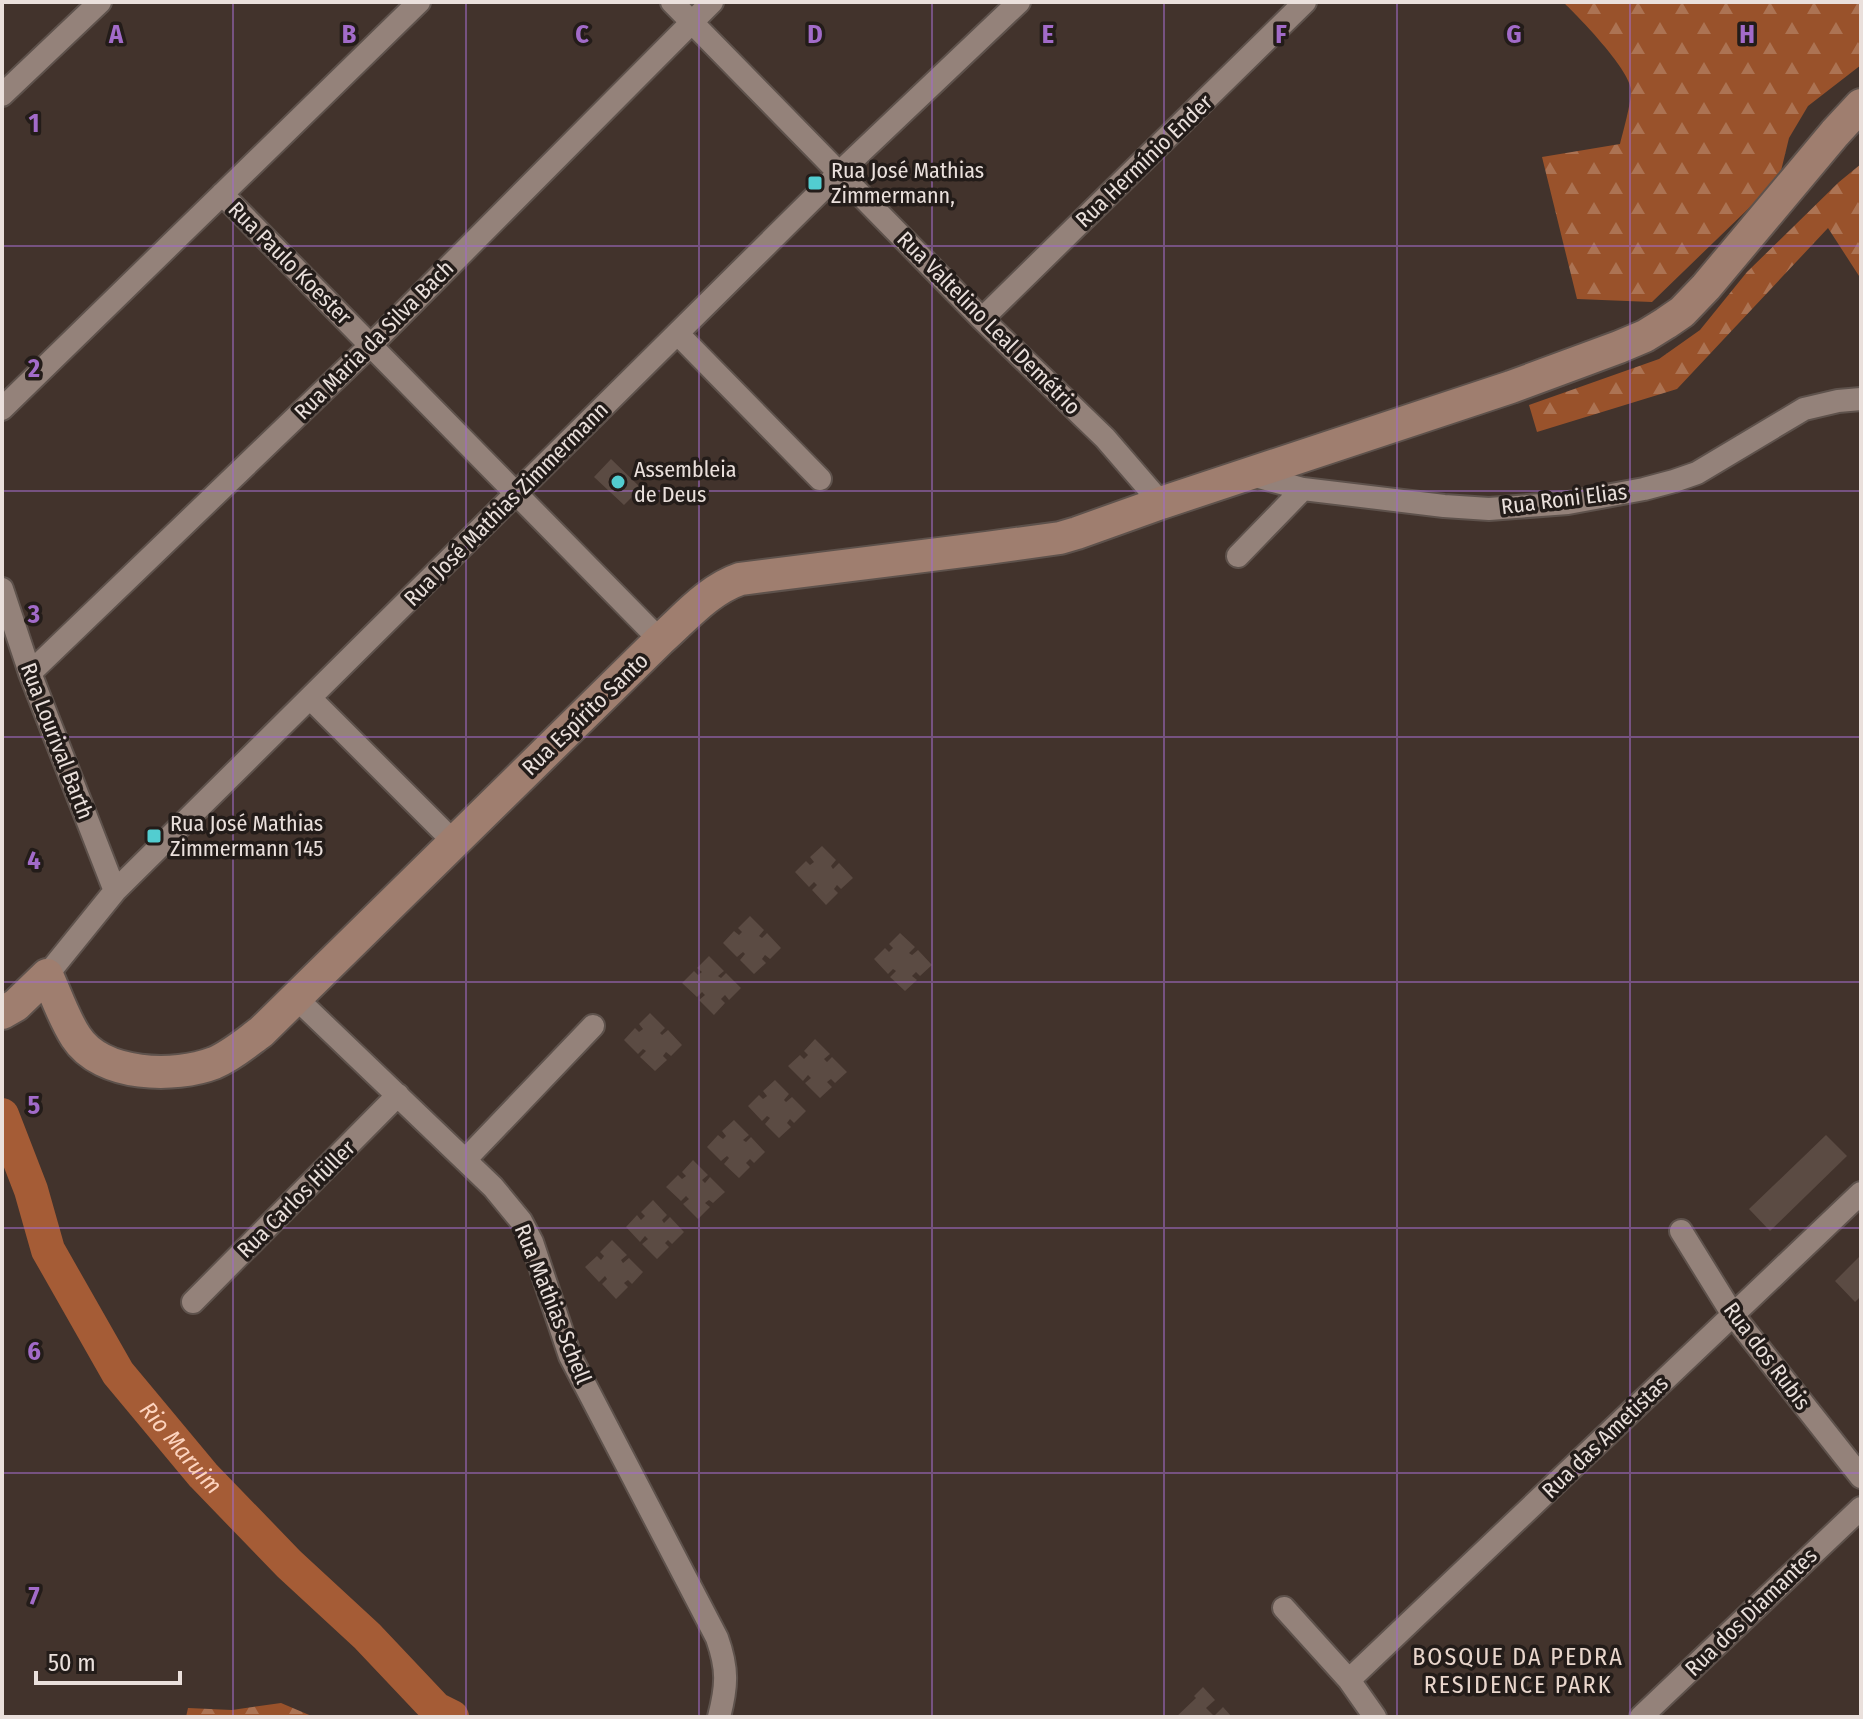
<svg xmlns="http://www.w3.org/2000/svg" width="1863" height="1719" viewBox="0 0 1863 1719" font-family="'Fira Sans Condensed',sans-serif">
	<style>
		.forest { fill: url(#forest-firs) }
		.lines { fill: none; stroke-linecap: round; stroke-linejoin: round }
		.river { stroke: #a55c36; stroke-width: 34 }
		.building { fill: #5b4b43 }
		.street-casing { stroke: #5e524c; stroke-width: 26 }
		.secondary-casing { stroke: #5e524c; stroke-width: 36 }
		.street { stroke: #94827a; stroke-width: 22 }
		.secondary { stroke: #9f7e6f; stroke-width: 32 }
		.grid { fill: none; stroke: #a26bc9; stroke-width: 2; stroke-opacity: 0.55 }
		.poi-dot { fill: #52cdd0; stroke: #231c19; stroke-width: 3 }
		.labels { text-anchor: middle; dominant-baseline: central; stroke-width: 7; stroke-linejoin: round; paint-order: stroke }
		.street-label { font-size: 22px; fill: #eae0dc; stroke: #231c19 }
		.poi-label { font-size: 22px; fill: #eae0dc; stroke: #231c19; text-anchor: start }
		.water-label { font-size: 24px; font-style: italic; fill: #fdd3be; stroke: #231c19 }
		.neighbourhood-label { font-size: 24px; letter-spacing: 2px; fill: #e9d6cc; stroke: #231c19 }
		.grid-label { font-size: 26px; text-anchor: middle; font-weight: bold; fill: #a26bc9; stroke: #231c19; stroke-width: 7; stroke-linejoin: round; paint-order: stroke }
	</style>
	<defs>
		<pattern id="forest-firs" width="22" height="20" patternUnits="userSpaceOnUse" patternTransform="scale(2)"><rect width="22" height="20" fill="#99522b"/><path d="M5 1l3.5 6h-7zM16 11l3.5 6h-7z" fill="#ac7353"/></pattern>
	</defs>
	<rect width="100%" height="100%" fill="#42332c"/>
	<path class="forest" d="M1563 2H1861V65L1808 106 1789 138 1779 179 1652 302 1577 299 1542 157 1620 144C1623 132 1632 100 1631 89 1628 68 1580 18 1563 2Z
		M1861 164V279L1828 228 1677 389 1537 432 1529 405 1659 359 1700 330 1747 272 1839 182Z
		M281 1703 314 1717H186L188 1708 232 1710Z"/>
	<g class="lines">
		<path class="river" id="s1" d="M2 1115 31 1190 48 1250 118 1373 203 1475 289 1564 367 1636 436 1709 452 1717"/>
	</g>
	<path class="building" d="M611 459 641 488 624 505 594 477Z
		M822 846 836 860 831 866 833 869 839 863 853 878 841 889 837 885 834 889 838 893 826 905 812 890 817 885 814 882 809 887 795 872 806 861 810 865 814 862 810 857Z
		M750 916 764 930 759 936 762 938 767 933 781 948 770 959 765 955 762 959 766 963 754 974 740 960 745 954 743 952 737 957 723 943 734 931 739 935 742 932 738 928Z
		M900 933 915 947 909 953 912 955 918 950 932 965 920 976 916 972 912 976 917 980 905 991 890 977 896 971 893 969 888 974 874 959 885 948 889 952 893 948 889 944Z
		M709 956 724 971 718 976 721 978 726 973 741 988 729 1000 725 995 721 999 725 1003 714 1015 699 1000 705 995 702 992 697 997 682 983 694 971 698 975 702 972 697 968Z
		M650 1013 665 1028 660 1033 662 1035 668 1030 682 1045 671 1056 666 1052 663 1056 667 1060 655 1071 640 1057 646 1051 643 1049 638 1054 624 1040 635 1028 639 1032 643 1029 639 1024Z
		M815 1039 830 1054 824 1059 827 1062 832 1057 847 1072 835 1083 831 1079 827 1082 832 1087 820 1098 805 1083 811 1078 808 1075 803 1081 788 1066 800 1055 804 1059 808 1055 804 1051Z
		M775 1080 789 1094 784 1100 786 1102 792 1097 806 1111 794 1123 790 1119 787 1123 791 1127 779 1138 765 1124 770 1118 767 1116 762 1121 748 1106 759 1095 763 1099 767 1096 763 1091Z
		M734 1120 749 1135 743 1140 746 1142 751 1137 765 1152 754 1163 750 1159 746 1163 750 1167 739 1178 724 1164 729 1158 727 1156 721 1161 707 1147 718 1135 723 1139 726 1136 722 1131Z
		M1826 1135 1847 1156 1770 1231 1749 1209Z
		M693 1160 708 1175 702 1180 705 1183 710 1177 725 1192 713 1203 709 1200 705 1203 710 1207 698 1219 683 1204 689 1199 686 1196 681 1201 666 1187 678 1175 682 1179 686 1176 682 1172Z
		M653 1200 667 1215 662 1220 664 1223 670 1217 684 1232 672 1244 668 1240 665 1243 669 1247 657 1259 642 1244 648 1239 645 1236 640 1242 626 1227 637 1215 641 1220 645 1216 641 1212Z
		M612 1240 627 1255 621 1260 623 1263 629 1258 643 1272 632 1284 628 1280 624 1283 628 1287 616 1299 602 1284 607 1279 605 1276 599 1282 585 1267 597 1256 601 1260 604 1256 600 1252Z
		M1861 1255V1296L1855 1302 1835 1281Z
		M1203 1687 1215 1700 1206 1708 1214 1716 1223 1707 1232 1717H1176L1196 1698 1194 1696Z"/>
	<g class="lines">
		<g class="street-casing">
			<path id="street" d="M672 2 982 319 1105 438 1161 503
				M2 95 100 2
				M222 194 660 640
				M982 319 1305 2
				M678 334 820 479
				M2 409 419 2
				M1248 474 1303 489 1444 506 1489 509 1568 503 1644 489 1674 481 1697 473 1804 409 1838 401 1861 399
				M1238 556 1303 489
				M2 589 30 673 115 891
				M30 673 371 345 712 2
				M310 698 454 842
				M47 975 115 891 839 173 1019 2
				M296 998 493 1187 521 1221 532 1242 570 1356 717 1638C728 1669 727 1686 719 1717
				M465 1160 593 1026
				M1681 1231 1733 1315 1861 1477
				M193 1302 398 1095
				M1284 1608 1349 1680 1375 1717
				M1349 1680 1861 1193
				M1641 1717 1861 1508"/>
		</g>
		<g class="secondary-casing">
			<path id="secondary" d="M2 1013 16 1005 47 975C56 995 64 1019 76 1037 102 1077 175 1078 214 1063 231 1056 246 1043 261 1032L660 640C685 618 708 590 740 579L987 548 1060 538 1077 533 1161 503 1511 387 1619 347 1645 336 1666 323 1682 312 1706 287 1835 133 1861 105"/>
		</g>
		<use href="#street" class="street"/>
		<use href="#secondary" class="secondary"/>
	</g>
	<path class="grid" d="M233 2V1717M466 2V1717M699 2V1717M932 2V1717M1164 2V1717M1397 2V1717M1630 2V1717M2 246H1861M2 491H1861M2 737H1861M2 982H1861M2 1228H1861M2 1473H1861"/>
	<g class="poi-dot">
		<rect x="807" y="175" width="16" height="16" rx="4"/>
		<circle cx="618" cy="482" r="8"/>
		<rect x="146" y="828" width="16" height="16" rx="4"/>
	</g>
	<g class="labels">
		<g class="street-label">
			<text transform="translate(1144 161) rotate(-44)">Rua Hermínio Ender</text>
			<text transform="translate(290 263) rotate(45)">Rua Paulo Koester</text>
			<text transform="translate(989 323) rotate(45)">Rua Valtelino Leal Demétrio</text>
			<text transform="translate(374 340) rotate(-45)">Rua Maria da Silva Bach</text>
			<text transform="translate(1564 499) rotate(-7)">Rua Roni Elias</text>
			<text transform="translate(506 504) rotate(-45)">Rua José Mathias Zimmermann</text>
			<text transform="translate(585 714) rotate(-44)">Rua Espírito Santo</text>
			<text transform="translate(57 741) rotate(69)">Rua Lourival Barth</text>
			<text transform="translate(296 1199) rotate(-45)">Rua Carlos Hüller</text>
			<text transform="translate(553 1304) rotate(68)">Rua Mathias Schell</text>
			<text transform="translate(1767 1356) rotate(53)">Rua dos Rubis</text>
			<text transform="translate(1605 1437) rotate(-44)">Rua das Ametistas</text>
			<text transform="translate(1751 1612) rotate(-44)">Rua dos Diamantes</text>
		</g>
		<g class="poi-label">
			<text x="831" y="170">Rua José Mathias<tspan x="831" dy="25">Zimmermann,</tspan></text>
			<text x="634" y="469">Assembleia<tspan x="634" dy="25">de Deus</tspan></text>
			<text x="170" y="823">Rua José Mathias<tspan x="170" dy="25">Zimmermann 145</tspan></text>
		</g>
		<g class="water-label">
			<text stroke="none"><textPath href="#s1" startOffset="382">Rio Maruim</textPath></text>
		</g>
		<g class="neighbourhood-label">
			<text x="1518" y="1657">BOSQUE DA PEDRA<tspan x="1518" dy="28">RESIDENCE PARK</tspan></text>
		</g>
	</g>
	<g class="grid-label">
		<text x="116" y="43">A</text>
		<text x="349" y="43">B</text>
		<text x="582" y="43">C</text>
		<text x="815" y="43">D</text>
		<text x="1048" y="43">E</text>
		<text x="1281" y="43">F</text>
		<text x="1514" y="43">G</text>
		<text x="1747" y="43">H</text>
		<text x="34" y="132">1</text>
		<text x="34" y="377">2</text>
		<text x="34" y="623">3</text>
		<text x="34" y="869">4</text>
		<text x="34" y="1114">5</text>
		<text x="34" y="1360">6</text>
		<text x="34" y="1605">7</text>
	</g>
	<rect width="1863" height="1719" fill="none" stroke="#eae0dc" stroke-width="8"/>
	<path d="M36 1671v12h144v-12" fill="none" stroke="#eae0dc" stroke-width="4"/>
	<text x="48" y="1671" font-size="24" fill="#eae0dc" stroke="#231c19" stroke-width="6" paint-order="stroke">50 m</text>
</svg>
